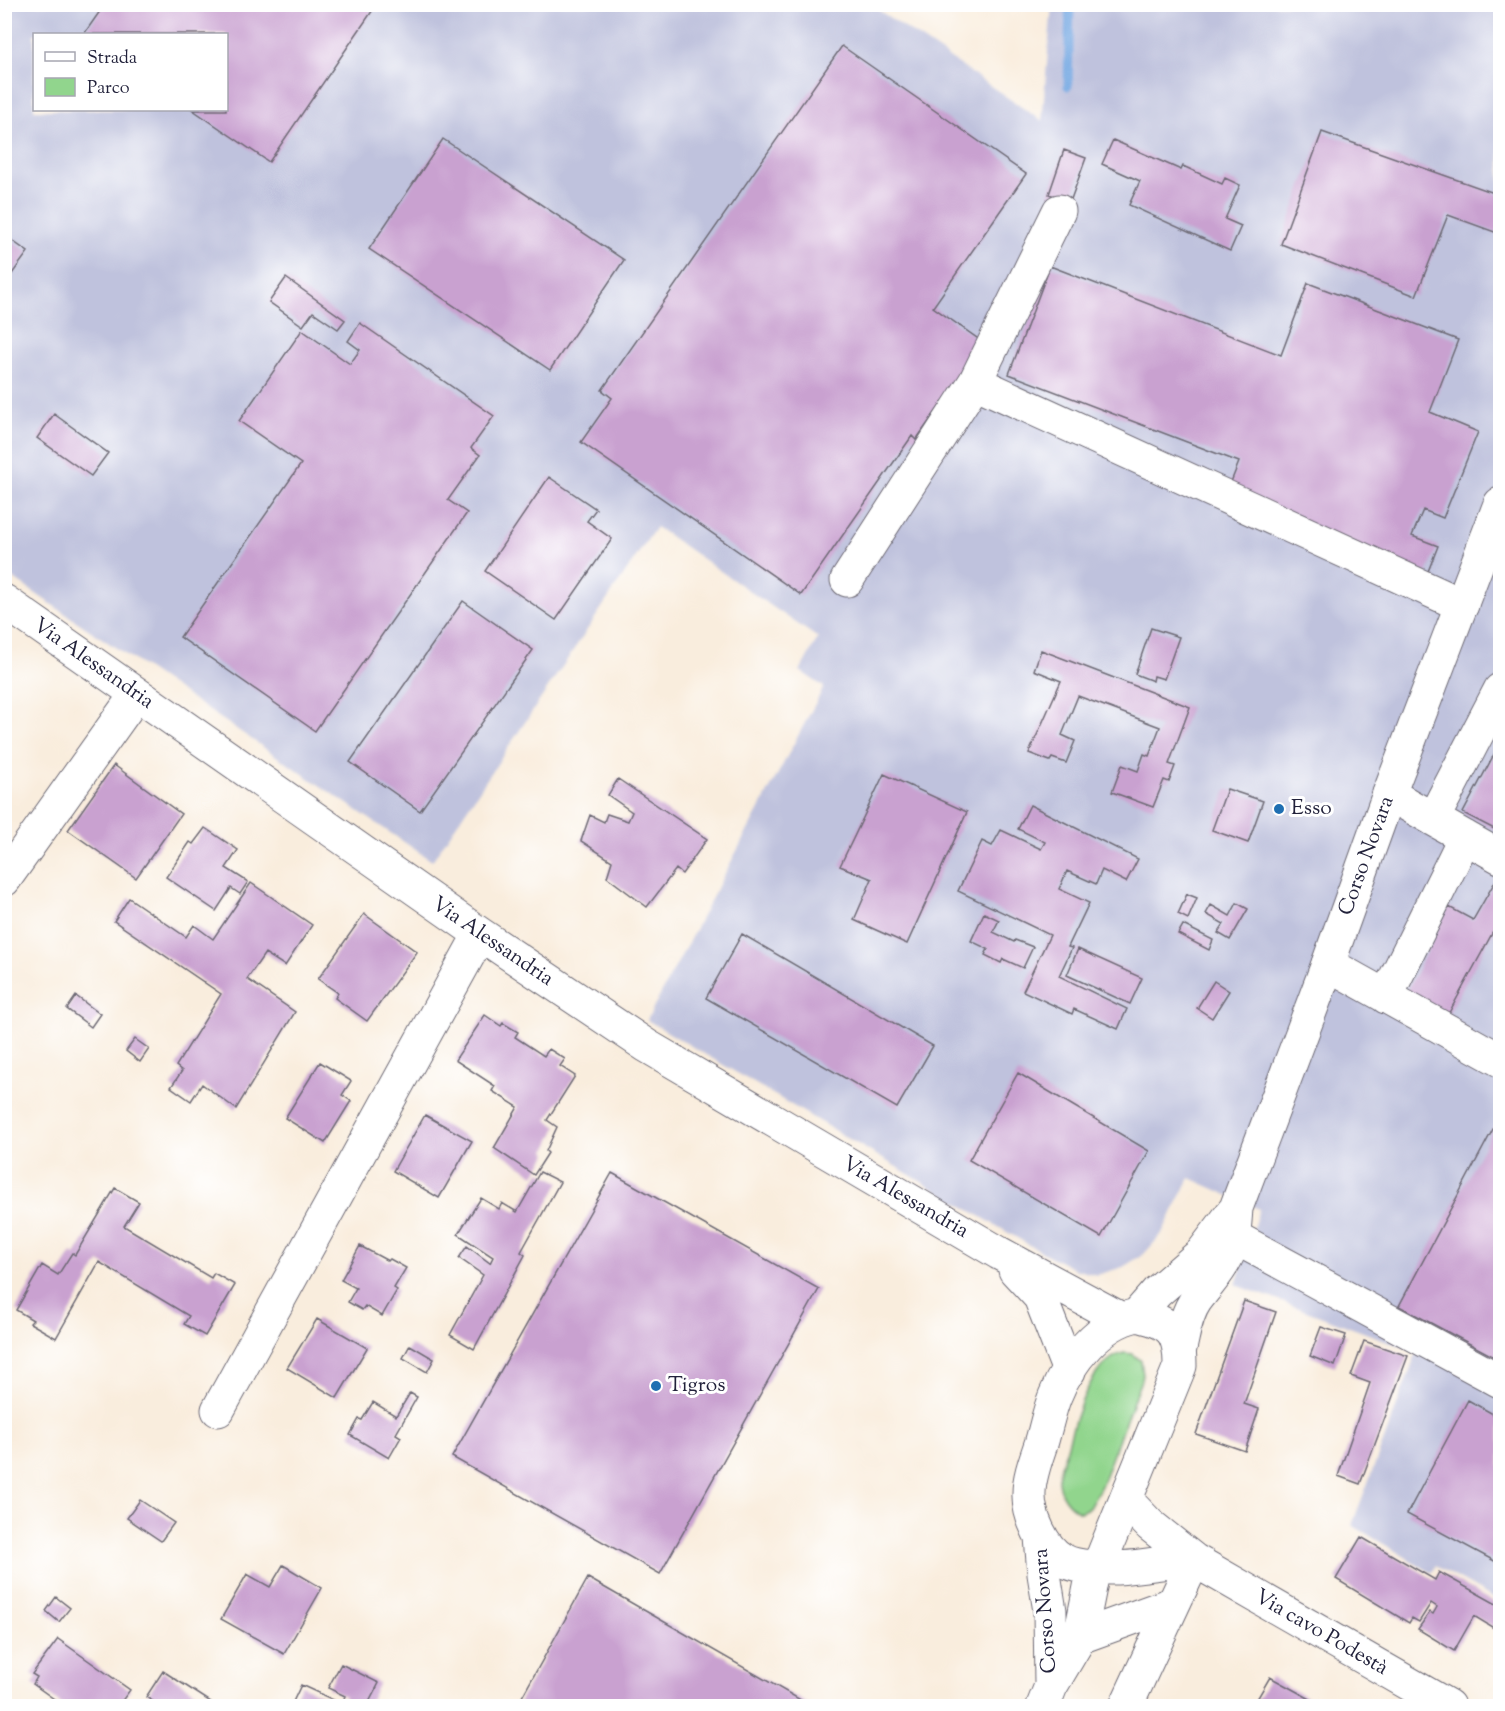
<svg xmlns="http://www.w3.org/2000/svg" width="1505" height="1711" viewBox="0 0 1505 1711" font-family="'Sorts Mill Goudy',serif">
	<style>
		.industrial { fill: #bfc2dd; fill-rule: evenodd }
		.green { fill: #91d58d; stroke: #5a7c64; stroke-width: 1.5 }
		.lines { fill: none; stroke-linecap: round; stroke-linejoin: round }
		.stream { stroke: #78aae3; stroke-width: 9 }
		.building { fill: #c9a1d0 }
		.minor-casing { stroke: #6d6974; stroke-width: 35 }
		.major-casing { stroke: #6d6974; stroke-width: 35 }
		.minor { stroke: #fff; stroke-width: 33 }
		.major { stroke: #fff; stroke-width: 33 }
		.poi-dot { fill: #1f6fb2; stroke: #fff; stroke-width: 2 }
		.labels { text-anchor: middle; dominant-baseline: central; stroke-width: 6; stroke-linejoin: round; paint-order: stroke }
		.street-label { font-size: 21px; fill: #22223b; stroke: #fff }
		.poi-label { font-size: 21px; fill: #22223b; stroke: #fff; text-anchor: start }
	</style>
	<rect width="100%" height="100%" fill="#fff"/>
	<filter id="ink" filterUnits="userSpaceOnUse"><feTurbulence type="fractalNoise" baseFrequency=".0167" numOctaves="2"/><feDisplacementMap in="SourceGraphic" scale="12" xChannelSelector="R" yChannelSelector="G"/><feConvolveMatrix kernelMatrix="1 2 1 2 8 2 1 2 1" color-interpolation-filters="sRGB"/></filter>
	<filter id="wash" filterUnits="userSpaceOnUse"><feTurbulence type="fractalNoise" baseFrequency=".008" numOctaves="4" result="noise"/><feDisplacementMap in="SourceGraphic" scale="24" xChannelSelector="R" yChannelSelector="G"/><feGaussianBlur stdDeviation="1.35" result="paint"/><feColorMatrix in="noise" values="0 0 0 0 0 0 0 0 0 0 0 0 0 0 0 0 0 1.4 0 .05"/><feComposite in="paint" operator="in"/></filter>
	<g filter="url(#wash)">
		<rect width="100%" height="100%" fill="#f9eddd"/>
		<path class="industrial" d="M5 5H871L1042 121 1052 5H1500V1602L1436 1566 1432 1573 1352 1525 1417 1352 1236 1285 1259 1209 1190 1178 1161 1235 1144 1254 1123 1267 1097 1275 1074 1269 1029 1245 647 1020 824 687 800 671 818 638 656 527 432 861 5 573ZM34 34H226V110H34Z"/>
		<path class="green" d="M1124 1353 1133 1354 1141 1361 1143 1375 1101 1486 1089 1508 1080 1512C1068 1506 1058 1493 1058 1479 1059 1469 1064 1458 1067 1448 1075 1418 1090 1361 1124 1353Z"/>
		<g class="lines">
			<path class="stream" d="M1068 86 1070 4"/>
		</g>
		<g id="blocks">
			<path class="building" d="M105 4H377L269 162 193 110H226V34H84Z
				M842 46 1026 174 933 307 984 343 916 440 912 436 801 595 581 442 612 398 602 390Z
				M1322 132 1500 195V234L1448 215 1416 296 1281 244Z
				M443 139 624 260 550 370 369 249Z
				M1113 140 1181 170 1183 166 1222 184 1225 178 1240 185 1225 219 1241 226 1230 251 1129 205 1140 181 1102 164Z
				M1064 150 1086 158 1070 202 1049 194Z
				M4 235 28 252 4 285Z
				M1050 266 1281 355 1308 283 1458 340 1430 412 1478 432 1443 518 1423 510 1412 536 1438 546 1427 574 1225 497 1239 462 1009 374Z
				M286 278 345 320 338 329 313 312 303 326 269 302Z
				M360 323 494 416 471 448 480 455 448 500 467 513 315 731 180 637 301 464 239 421 302 330 350 364 360 350 348 341Z
				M54 414 108 453 91 476 37 438Z
				M549 477 596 509 587 521 612 539 556 620 485 571Z
				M463 601 533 650 420 811 350 762Z
				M1151 628 1179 637 1164 679 1154 676 1153 681 1135 674Z
				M1041 650 1190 707 1169 764 1175 766 1169 782 1164 780 1153 807 1112 792 1122 765 1138 771 1144 754 1149 756 1160 727 1078 696 1062 735 1075 741 1066 763 1052 758 1050 761 1029 753 1061 681 1034 670Z
				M1500 743V832L1463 813Z
				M114 765 181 814 136 878 68 830Z
				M884 774 967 812 907 944 854 920 872 879 840 866Z
				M618 779 707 839 682 874 676 869 647 907 607 877 612 861 581 841 590 815 604 822 607 814 628 821 632 812 608 795Z
				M1227 789 1263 801 1248 843 1212 830Z
				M1030 805 1138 859 1126 882 1102 870 1096 884 1067 871 1059 889 1089 903 1068 947 1072 948 1059 976 1127 1009 1118 1029 1074 1009 1072 1014 1023 991 1050 935 958 891 982 841 992 846 1001 830 1041 849 1045 842 1018 829Z
				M205 828 238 850 226 868 248 882 240 894 231 888 216 911 166 877 190 842 193 844Z
				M1497 878 1500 880V933L1494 930 1444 1022 1403 999 1449 907 1473 920Z
				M251 883 312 925 285 966 265 953 247 979 295 1012 236 1109 202 1084 191 1101 171 1087 182 1071 176 1066 221 994 114 921 129 898 186 937 194 925 213 939Z
				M1187 894 1197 898 1188 919 1178 914Z
				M1237 903 1248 909 1230 940 1218 933 1224 924 1206 914 1211 905 1230 916Z
				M984 913 999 920 993 932 1014 942 1015 940 1033 947 1023 968 1003 959 1001 963 985 955 988 949 971 941Z
				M364 914 417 952 367 1021 335 998 338 993 318 979Z
				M1183 925 1213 940 1209 950 1178 934Z
				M742 934 933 1046 897 1108 706 998Z
				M1078 949 1142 978 1130 1004 1067 975Z
				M1214 981 1229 991 1212 1018 1197 1008Z
				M76 996 100 1014 91 1027 67 1009Z
				M485 1015 501 1026 503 1023 518 1032 515 1037 544 1056 549 1049 565 1059 560 1066 575 1076 547 1120 557 1127 546 1151 548 1153 534 1175 494 1148 518 1107 492 1091 495 1086 455 1060Z
				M135 1039 149 1049 140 1062 126 1051Z
				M320 1062 351 1081 342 1095 351 1101 325 1143 285 1118Z
				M1018 1073 1149 1151 1101 1237 969 1160Z
				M425 1115 472 1141 439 1198 393 1171Z
				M1500 1116V1360L1399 1306Z
				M540 1172 560 1182 521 1252 525 1255 474 1349 450 1335 483 1275 459 1258 467 1246 490 1263 493 1257 458 1234 481 1198 499 1209 502 1203 517 1212Z
				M612 1173 819 1289 660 1574 452 1457Z
				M115 1188 139 1202 124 1226 211 1278 214 1273 235 1285 205 1336 184 1324 189 1316 99 1262 56 1338 30 1323 33 1320 16 1310 42 1265 58 1275 72 1253 75 1255Z
				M360 1246 388 1261 390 1259 406 1268 394 1288 397 1290 382 1316 365 1306 362 1310 348 1302 356 1288 341 1280Z
				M1244 1301 1276 1312 1244 1404 1259 1409 1245 1451 1196 1434Z
				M317 1319 367 1348 337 1398 287 1368Z
				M1321 1327 1346 1335 1335 1366 1310 1356Z
				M1364 1341 1408 1356 1360 1484 1338 1476 1370 1383 1351 1376Z
				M410 1345 434 1359 427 1372 403 1358Z
				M410 1393 417 1397 396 1434 401 1437 389 1458 350 1435 359 1419 362 1420 373 1402 396 1416Z
				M1468 1400 1500 1418V1564L1407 1514Z
				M140 1500 174 1523 161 1541 127 1518Z
				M1361 1537 1435 1580 1439 1572 1500 1606V1632L1474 1616 1454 1651 1418 1629 1430 1612 1433 1614 1437 1607 1431 1603 1419 1622 1412 1618 1409 1623 1336 1579Z
				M283 1565 322 1588 284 1654 221 1619 247 1574 270 1587Z
				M588 1578 811 1706H517Z
				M56 1597 70 1608 59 1622 46 1611Z
				M58 1639 130 1690 118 1706H64L33 1684 37 1677 32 1674Z
				M341 1664 379 1683 367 1706H291L301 1685 342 1704 345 1696 328 1688Z
				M163 1671 217 1706H160L146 1697Z
				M1270 1677 1323 1706H1253Z"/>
		</g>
	</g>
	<g filter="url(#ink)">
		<use href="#blocks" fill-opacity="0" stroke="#6d6974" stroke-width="1.5"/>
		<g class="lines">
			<g class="minor-casing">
				<path id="minor" d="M1059 211 975 382 1462 605
					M847 580 975 382
					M4 601 480 934 647 1046 999 1253 1121 1319
					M1389 794 1500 857
					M1433 819 1500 690
					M4 880 136 695
					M1328 964 1500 1060
					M1386 997 1465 837
					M1234 1237 1500 1381
					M1015 1270 1040 1297 1069 1371
					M218 1410 480 934
					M1126 1500 1150 1525 1194 1560 1448 1706
					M1094 1567C1127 1571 1160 1561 1194 1560
					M1080 1637 1174 1603
					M1126 1706 1194 1560"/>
			</g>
			<g class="major-casing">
				<path id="major" d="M1137 1315C1171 1322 1180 1332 1180 1366L1102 1558 1094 1567C1083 1566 1073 1566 1063 1560 1043 1549 1028 1515 1029 1493 1029 1477 1036 1459 1041 1444 1046 1428 1049 1411 1055 1396 1069 1361 1099 1323 1137 1315Z
					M1137 1315 1157 1292 1202 1253 1233 1212
					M1180 1348C1184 1332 1186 1314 1196 1300 1207 1285 1220 1272 1228 1254 1234 1239 1235 1224 1236 1208L1328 964 1389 794 1500 504
					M1041 1537 1044 1574 1050 1611 1051 1684
					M1043 1706 1051 1686 1080 1637 1094 1567"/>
			</g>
			<use href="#minor" class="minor"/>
			<use href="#major" class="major"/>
		</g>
	</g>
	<g class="poi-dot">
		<circle cx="1279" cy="809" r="6"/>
		<circle cx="656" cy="1386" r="6"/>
	</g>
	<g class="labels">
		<g class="street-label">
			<text transform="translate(93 664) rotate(35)">Via Alessandria</text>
			<text transform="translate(1367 856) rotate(-70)">Corso Novara</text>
			<text transform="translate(492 942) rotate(34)">Via Alessandria</text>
			<text transform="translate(905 1198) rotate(30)">Via Alessandria</text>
			<text transform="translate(1046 1611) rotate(-94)">Corso Novara</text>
			<text transform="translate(1321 1633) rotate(30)">Via cavo Podestà</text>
		</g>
		<g class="poi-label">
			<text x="1291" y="809">Esso</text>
			<text x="668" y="1386">Tigros</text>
		</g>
	</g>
	<rect width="1505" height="1711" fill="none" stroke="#fff" stroke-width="24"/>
	<rect x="33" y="33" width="195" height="78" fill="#ffffff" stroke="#a7a7b1" stroke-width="1.5"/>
	<rect x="45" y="52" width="30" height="9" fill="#ffffff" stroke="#a7a7b1" stroke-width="1.5"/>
	<text x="87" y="63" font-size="18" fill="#22223b">Strada</text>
	<rect x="45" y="78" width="30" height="18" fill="#91d58d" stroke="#a7a7b1" stroke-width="1.5"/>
	<text x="87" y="93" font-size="18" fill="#22223b">Parco</text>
</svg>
